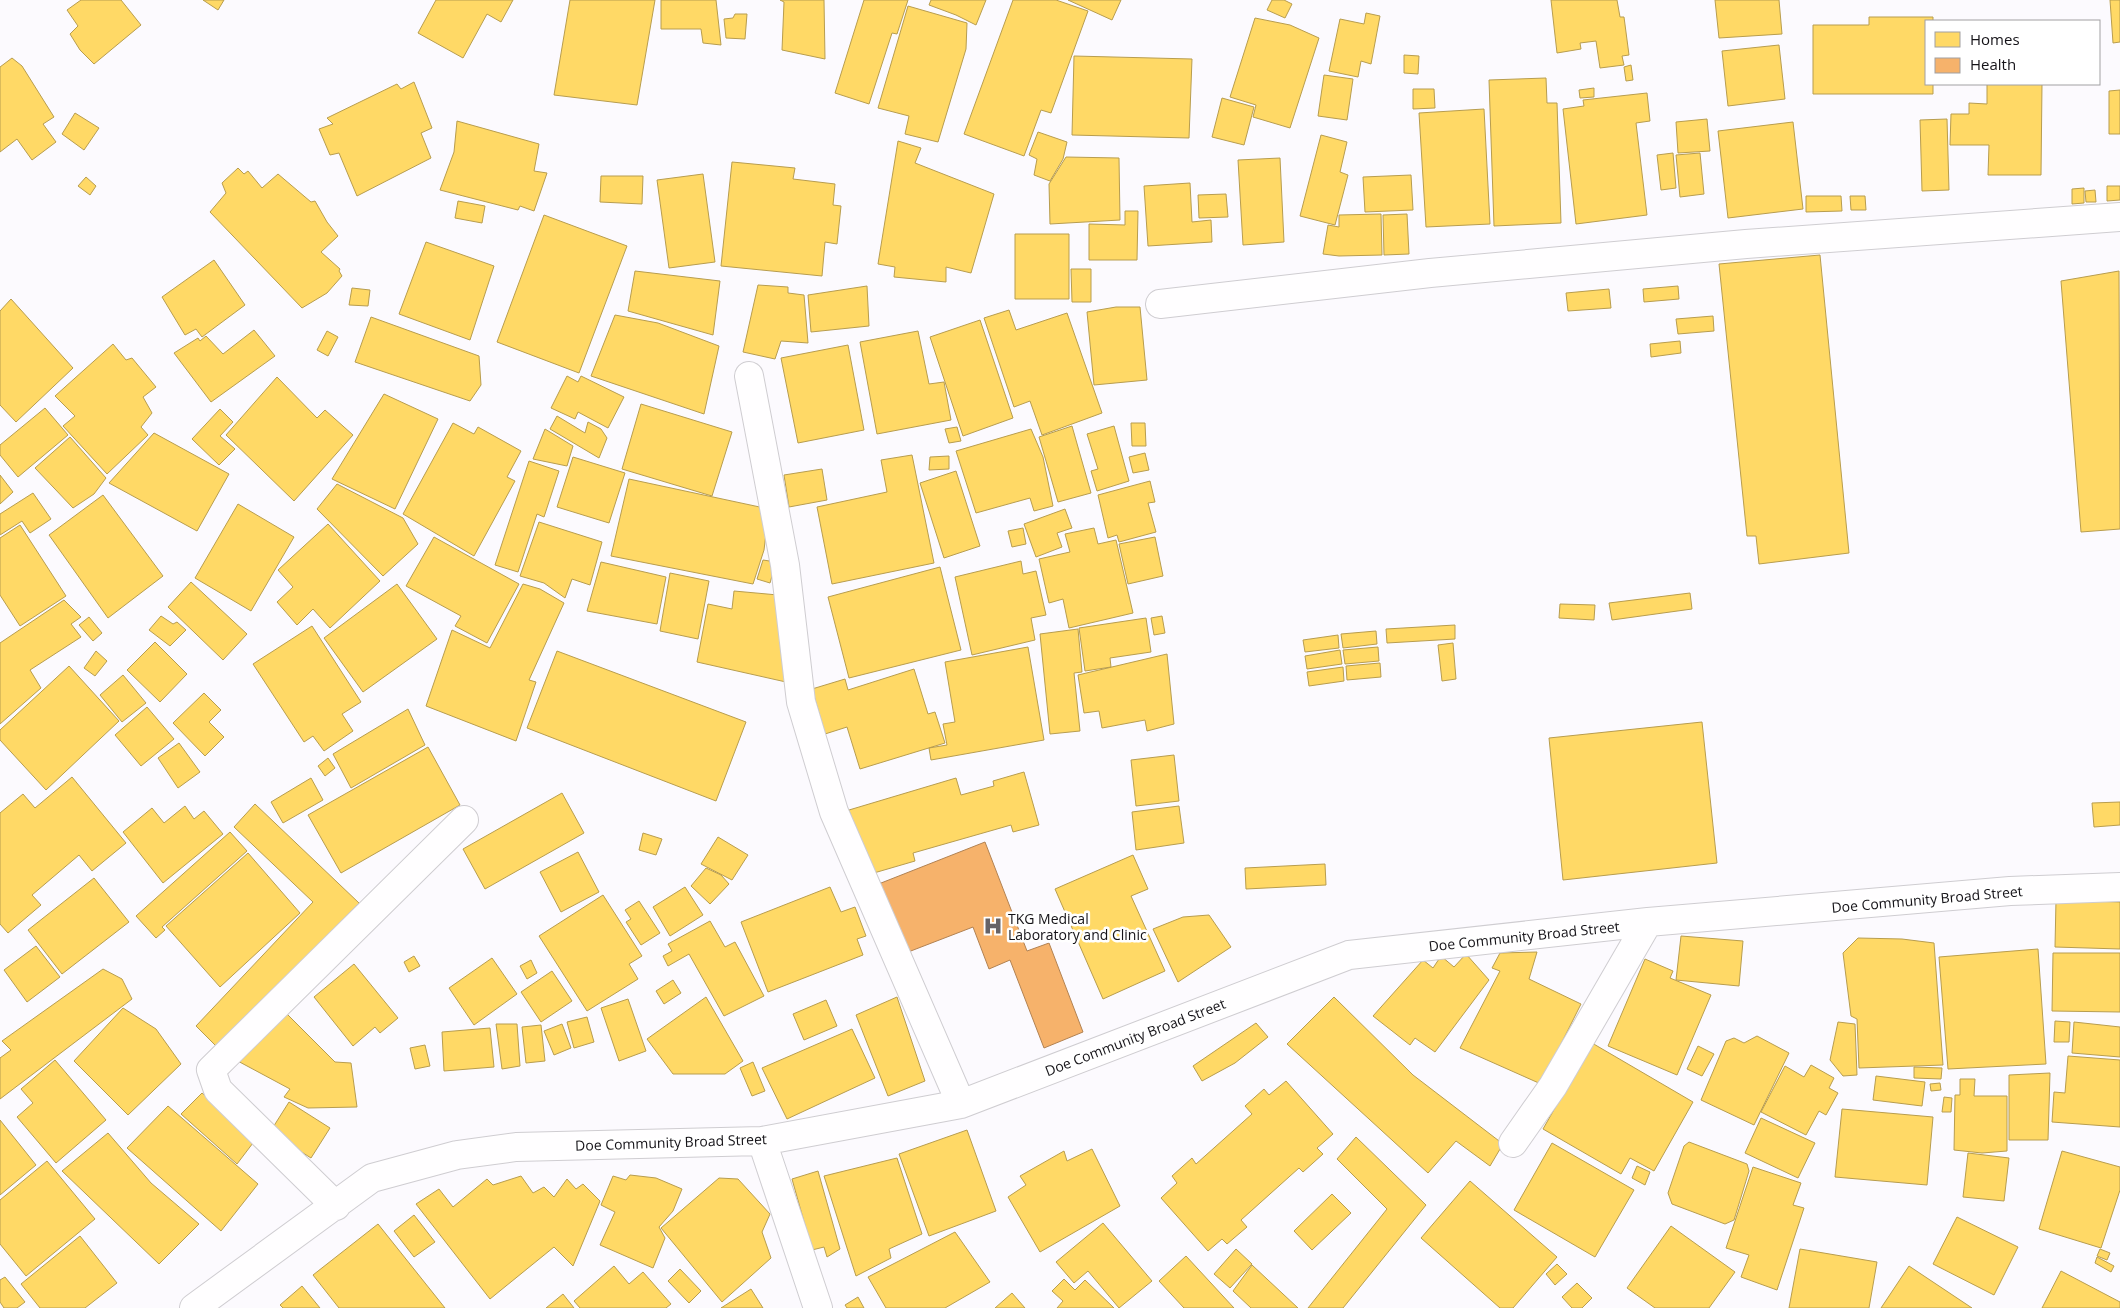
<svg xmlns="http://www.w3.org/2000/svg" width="2120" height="1308" viewBox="0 0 2120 1308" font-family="'Open Sans',sans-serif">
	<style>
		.homes { fill: #ffd966; stroke: #b89d4e }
		.health { fill: #f6b26b; stroke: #b28252 }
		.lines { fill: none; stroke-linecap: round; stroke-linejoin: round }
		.minor-casing { stroke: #cfcdd1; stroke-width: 30 }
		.minor { stroke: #fffeff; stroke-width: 28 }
		.labels { text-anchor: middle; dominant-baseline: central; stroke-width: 5; stroke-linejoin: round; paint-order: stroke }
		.street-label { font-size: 14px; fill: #141217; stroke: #fff }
		.poi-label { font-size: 14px; fill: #141217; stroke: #fff; text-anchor: start }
	</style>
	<rect width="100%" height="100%" fill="#fcfafe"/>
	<path class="homes" d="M81 0H121L141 25 94 64 80 50 70 34 78 26 67 10Z
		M203 0H224L218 10Z
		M436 0H513L501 22 487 14 463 58 418 33Z
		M570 0H655L637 105 554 95Z
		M661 0H716L721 45 703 43 701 29H661Z
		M780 0H824L825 59 782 50 784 2Z
		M864 0H908L897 34 892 33 869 104 835 93Z
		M931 0H986L976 25 956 15 929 5Z
		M1013 0H1056L1088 11 1051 113 1041 110 1024 156 964 134Z
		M1068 0H1121L1112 20Z
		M1272 0H1284L1292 4 1285 18 1267 10Z
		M1551 0H1617L1620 17H1624L1629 55 1622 56 1624 65 1600 68 1596 41 1580 43 1581 49 1557 53Z
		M1715 0H1779L1782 34 1719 38Z
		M2110 0H2120V42L2113 43Z
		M908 6 967 23 966 49 938 142 905 134 909 116 878 108Z
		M1366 13 1380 16 1371 64 1361 61 1358 77 1329 71 1340 19 1364 24Z
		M735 14H747L745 39 726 38 724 19 733 18Z
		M1869 17H1933V21H1926V84H1933V94H1813V25H1869Z
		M1255 18 1290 25 1319 38 1290 128 1253 117 1256 105 1230 97Z
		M1779 45 1785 99 1728 106 1722 51Z
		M1404 55 1419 56 1418 74 1404 73Z
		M1074 56 1192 59 1189 138 1072 135Z
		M12 58 22 66 54 117 43 124 56 142 32 160 17 139 0 152V67Z
		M1631 65 1633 80 1626 81 1624 67Z
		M1324 75 1353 79 1347 120 1318 116Z
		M1546 78 1547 103H1557L1561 223 1494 226 1489 80Z
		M414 82 432 128 421 133 431 158 357 196 339 153 330 155 319 129 333 124 327 118 397 84 401 89Z
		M1987 84H2042L2041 175H1988L1989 145H1950L1951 114H1969V103L1987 104Z
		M1594 88V97L1580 98 1579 90Z
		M1413 89H1434L1435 108 1413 109Z
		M2120 90V134H2109V91Z
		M1647 93 1650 121 1636 123 1647 215 1576 224 1563 109 1584 106 1583 100Z
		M1222 98 1254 107 1244 145 1212 137Z
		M1484 109 1490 224 1426 227 1419 113Z
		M75 113 99 128 84 150 62 134Z
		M1707 119 1710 151 1678 153 1676 122Z
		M1947 119 1949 190 1922 191 1920 120Z
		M457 121 539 144 534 171 547 173 534 211 520 206 518 210 440 190 454 152Z
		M1793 122 1803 209 1728 218 1718 131Z
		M1038 132 1067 142 1063 159 1050 181 1034 175 1037 159 1029 155Z
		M1321 135 1347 142 1340 172 1348 175 1335 225 1300 216Z
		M898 141 921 148 915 163 994 194 971 273 946 267V282L894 277 895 267 878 264Z
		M1673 153 1676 188 1661 190 1657 155Z
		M1700 153 1704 194 1680 197 1676 155Z
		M1066 157 1119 158 1120 220 1050 224 1049 184Z
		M1280 158 1284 242 1243 245 1238 160Z
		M732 162 795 168 793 179 835 184 833 205 841 206 837 244 825 242 822 276 721 266Z
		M238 168 244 174 248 171 262 188 278 174 311 202 315 201 327 222 338 236 321 252 340 269 339 271 342 276 327 293 302 308 210 212 226 193 222 183Z
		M703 174 715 262 669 268 657 180Z
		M1411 175 1413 210 1365 212 1363 177Z
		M601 176H643L642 204 600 202Z
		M86 177 96 186 90 195 78 186Z
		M1190 183 1192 222 1211 220 1212 242 1148 246 1144 186Z
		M2107 186H2120V200L2107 201Z
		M2084 188V203L2072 204V189Z
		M2095 190 2096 202H2086L2085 191Z
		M1226 194 1228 217 1199 218 1198 195Z
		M1806 196H1841L1842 211 1806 212Z
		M1850 196H1865L1866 210H1851Z
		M458 201 485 206 482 223 455 218Z
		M1125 211H1138L1137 260H1089V224L1125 225Z
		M1381 214 1382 255 1339 256 1323 254 1328 225 1339 227V215Z
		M1407 214 1409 254 1384 255 1383 215Z
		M544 215 627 246 579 373 497 342Z
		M1015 234H1069V299H1015Z
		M426 242 494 266 470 340 399 314Z
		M1820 255 1849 553 1759 564 1756 536H1747L1719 264Z
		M214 260 245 305 202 337 196 329 185 335 162 297Z
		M1071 269H1091V302H1072Z
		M635 271 720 281 713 335 628 311Z
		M2119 271 2120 529 2081 532 2061 281Z
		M758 285 788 287V293L804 295 808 343 781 341 775 359 743 352Z
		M867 286 869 326 811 332 808 295Z
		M1678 286 1679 299 1644 302 1643 289Z
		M352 288 370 290 368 306 349 305Z
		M1609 289 1611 308 1568 311 1566 293Z
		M11 299 73 368 16 422 0 405V311Z
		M1116 307H1140L1147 380 1094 385 1087 312Z
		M1009 310 1016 330 1067 313 1102 413 1042 435 1030 401 1014 407 984 318Z
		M615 315 658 323 719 346 704 414 591 376Z
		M1713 316 1714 331 1678 334 1676 319Z
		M371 317 479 356 481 385 470 401 355 362Z
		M980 320 1013 418 963 436 930 337Z
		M254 330 275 356 211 402 174 353 198 338 200 341 206 336 223 354Z
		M327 331 338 337 328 356 317 350Z
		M918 331 929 384 944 382 951 420 877 434 860 342Z
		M1680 341 1681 353 1651 357 1650 344Z
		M113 344 126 360 132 358 156 387 143 397 152 413 141 427 148 435 107 474 63 426 75 416 55 396Z
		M848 345 864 430 798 443 781 358Z
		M567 376 578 382 581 376 624 397 608 428 578 412 575 419 551 408Z
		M277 377 317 418 325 410 353 435 294 501 226 435Z
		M384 394 438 419 395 509 332 479Z
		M641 404 732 432 712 496 622 469Z
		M45 408 68 435 18 477 0 455V445Z
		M220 409 233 422 220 436 235 449 219 465 192 439Z
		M557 416 585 433 588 422 601 429 607 438 599 458 550 429Z
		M453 423 474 434 478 427 521 451 507 477 515 481 474 556 403 514Z
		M1131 423H1145L1146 446H1132Z
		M1072 426 1091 493 1058 502 1039 437Z
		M1114 426 1129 481 1097 491 1091 471 1098 469 1087 434Z
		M957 427 961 441 949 443 945 429Z
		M545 429 573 446 567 466 533 459Z
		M1031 429 1043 457 1053 506 1034 511 1030 498 976 513 956 451Z
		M154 433 229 474 197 531 109 483Z
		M70 437 106 478 94 494 73 508 35 468Z
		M1145 453 1149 470 1133 473 1129 457Z
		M912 455 934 563 832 584 817 507 887 492 881 460Z
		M949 456V469L929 470 930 457Z
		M573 457 625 473 609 523 557 507Z
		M529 461 559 471 544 517 537 514 518 572 495 565Z
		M822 469 827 500 789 507 784 475Z
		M956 471 980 546 944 558 920 483Z
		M0 475 13 492 0 504Z
		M629 479 769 509 764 550 753 584 611 556Z
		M1150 481 1155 502 1148 503 1156 532 1119 542 1117 535 1108 538 1098 495Z
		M337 484 403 518 418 544 383 576 317 509Z
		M33 493 51 519 30 533 22 521 0 535V514Z
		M103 495 163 576 108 618 49 535Z
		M238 504 294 537 251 611 195 578Z
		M1065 509 1072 528 1057 533 1062 547 1036 557 1024 524Z
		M539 522 602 542 590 585 572 579 565 598 544 583 520 576Z
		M328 524 380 581 330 628 313 609 297 625 277 602 293 587 278 570Z
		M20 525 66 596 20 626 0 595V538Z
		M1023 528 1026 544 1012 547 1008 531Z
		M1094 528 1098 544 1116 540 1133 613 1069 628 1063 599 1049 603 1039 559 1070 552 1065 534Z
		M434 537 519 584 487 643 455 626 461 616 406 586Z
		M1155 537 1163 576 1128 584 1119 544Z
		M763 560 776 562 770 583 757 579Z
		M1021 561 1023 574 1036 571 1046 615 1031 618 1035 640 972 655 955 577Z
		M601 562 666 577 657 624 587 611Z
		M940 567 961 650 849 678 828 597Z
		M670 573 709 581 698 639 660 631Z
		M191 582 247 634 223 660 168 607Z
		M397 584 437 639 363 692 324 638Z
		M523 584 540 589 564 603 529 680 536 682 516 741 426 706 452 630 490 648Z
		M734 591 778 595 786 682 697 662 708 604 732 609Z
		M1690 593 1692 609 1612 620 1609 603Z
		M64 600 81 617 71 624 81 637 30 670 41 688 0 724V643Z
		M1560 604 1595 605 1594 620 1559 618Z
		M161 616 173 624 177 622 186 630 170 646 149 630Z
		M1162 616 1165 633 1154 635 1151 618Z
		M89 617 102 633 93 641 79 625Z
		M1146 618 1151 652 1110 658 1111 667 1085 671 1079 628Z
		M1455 625V639L1387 643 1386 629Z
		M312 626 361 702 342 714 353 731 324 751 313 736 304 742 253 664Z
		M1078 629 1082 672 1074 673 1080 731 1050 734 1040 634Z
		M1376 631 1377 644 1343 648 1341 634Z
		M1338 635 1339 648 1305 652 1303 640Z
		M155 642 187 674 160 702 127 670Z
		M1453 643 1456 679 1442 681 1438 645Z
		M1028 647 1044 740 931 760 929 748 947 745 943 724 955 722 945 662Z
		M1378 647 1379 661 1345 664 1343 650Z
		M1340 650 1342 664 1307 669 1305 656Z
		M96 651 107 661 95 676 84 668Z
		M557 651 746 722 716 801 527 728Z
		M1167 654 1174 724 1147 731 1145 720 1102 728 1099 711 1084 713 1078 675Z
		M1380 663 1381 677 1347 680 1346 666Z
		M69 666 119 721 46 790 0 740V730Z
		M1343 667 1344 681 1309 686 1307 672Z
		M914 669 928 714 935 712 945 743 860 769 847 727 825 734 812 689 845 679 848 690Z
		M123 675 146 703 122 722 100 695Z
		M204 693 221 710 209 722 224 737 205 756 173 723Z
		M147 707 174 739 141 766 115 735Z
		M408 709 425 745 351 788 333 754Z
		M1702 722 1717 863 1563 880 1549 738Z
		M179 743 200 772 178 788 158 758Z
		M428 747 460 805 341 873 308 815Z
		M1174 755 1179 801 1136 806 1131 760Z
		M328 758 335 768 325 776 318 766Z
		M1024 772 1039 825 1013 832 1011 825 913 853 915 861 867 875 849 810 956 778 961 795 994 786 993 781Z
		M72 777 126 843 92 871 79 855 32 895 41 905 8 933 0 924V813L23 794 35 808Z
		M311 778 323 800 283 823 271 802Z
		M562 793 584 833 485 889 463 849Z
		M2120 802V825L2094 827 2092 803Z
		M255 804 359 903 220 1050 196 1026 313 902 234 827Z
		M185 806 194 819 204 811 223 834 163 883 123 832 152 808 164 823Z
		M1179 806 1184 843 1136 850 1132 812Z
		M230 832 247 851 162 927 165 930 156 938 136 916Z
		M643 833 662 839 656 855 639 850Z
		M718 837 748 855 732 880 701 864Z
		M578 852 599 892 561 912 540 872Z
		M248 853 300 913 220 987 166 926Z
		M1133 855 1148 889 1131 896 1165 971 1103 999 1055 889Z
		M1325 864 1326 885 1246 889 1245 868Z
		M706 868 721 875 729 884 710 904 691 886Z
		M94 878 129 922 62 974 28 930Z
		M685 887 703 915 670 936 653 907Z
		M830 887 841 912 855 907 866 936 857 939 863 955 768 992 741 922Z
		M603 895 642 956 629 964 638 979 587 1011 539 936Z
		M2056 900 2120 902V949L2055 947Z
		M639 901 660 933 641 945 626 922 631 919 625 910Z
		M1209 915 1231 947 1178 982 1153 929 1183 917Z
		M710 921 725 947 735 942 764 996 724 1016 689 954 668 966 663 956 672 951 668 944Z
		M1681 936 1743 941 1739 986 1676 980Z
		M1858 938 1902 939 1934 943 1943 1065 1859 1068 1857 1019 1851 1016 1843 953Z
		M36 946 60 977 27 1002 4 970Z
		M2038 949 2046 1064 1948 1069 1939 957Z
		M1537 952 1529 979 1581 1004 1541 1084 1460 1048 1500 971 1492 968 1500 953Z
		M2053 953H2120V1012L2052 1011Z
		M1466 954 1489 980 1435 1052 1415 1038 1410 1045 1373 1016 1423 960 1433 968 1441 956 1454 967Z
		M414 956 420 966 409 972 404 962Z
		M492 958 517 994 474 1025 449 988Z
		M1645 959 1673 971 1670 978 1711 995 1677 1075 1608 1046Z
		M531 960 537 973 527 979 520 966Z
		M354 964 398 1018 380 1033 375 1027 353 1046 314 997Z
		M103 969 122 979 132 999 0 1099V1058L11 1050 2 1041Z
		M552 971 572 1001 541 1022 521 992Z
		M673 980 681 993 664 1004 656 991Z
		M706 997 743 1061 725 1074H673L647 1039Z
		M897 997 925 1081 888 1096 856 1015Z
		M1334 997 1413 1075 1503 1144 1490 1166 1456 1141 1428 1173 1287 1044Z
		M628 999 646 1051 619 1061 601 1008Z
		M826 1000 837 1026 804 1040 793 1014Z
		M280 1007 335 1062 351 1063 357 1107 308 1108 284 1097 290 1089 234 1059Z
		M123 1008 156 1029 181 1064 128 1115 74 1061Z
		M587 1017 594 1042 574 1048 567 1022Z
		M2055 1021 2070 1022 2069 1042H2054Z
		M1838 1022 1855 1024 1857 1075 1843 1076 1830 1060Z
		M2074 1022 2120 1027V1057L2072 1053Z
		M1256 1023 1268 1037 1235 1063 1202 1081 1193 1066Z
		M496 1024H517L520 1066 502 1069Z
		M562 1024 571 1048 554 1055 544 1031Z
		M541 1025 545 1061 526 1063 522 1027Z
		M490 1028 494 1067 444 1071 442 1032Z
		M852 1029 875 1078 787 1119 762 1068Z
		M1757 1036 1789 1053 1754 1125 1701 1100 1726 1041 1734 1038 1744 1043Z
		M1592 1043 1693 1102 1654 1171 1630 1158 1621 1174 1543 1129Z
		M425 1045 430 1066 415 1069 410 1048Z
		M1698 1046 1714 1054 1702 1076 1687 1069Z
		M2068 1056 2120 1060V1127L2052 1122 2054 1092 2065 1093Z
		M55 1060 106 1120 56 1163 17 1117 33 1103 21 1089Z
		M753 1062 765 1091 752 1096 740 1068Z
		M1811 1065 1834 1078 1829 1088 1838 1093 1826 1115 1819 1111 1806 1135 1761 1112 1785 1066 1804 1077Z
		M1914 1067 1942 1068 1941 1079 1914 1078Z
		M2050 1073 2048 1140H2009V1075Z
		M1876 1076 1925 1082 1922 1106 1873 1100Z
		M1960 1079H1975L1974 1096H2007V1151L1982 1153 1954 1150 1955 1095H1960Z
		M1286 1081 1333 1134 1317 1148 1323 1154 1303 1172 1299 1168 1241 1220 1247 1227 1227 1244 1222 1239 1208 1251 1161 1198 1177 1183 1172 1176 1192 1158 1196 1164 1252 1114 1245 1106 1264 1089 1269 1095Z
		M1940 1083 1941 1090 1931 1091 1930 1084Z
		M202 1093 256 1139 237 1164 181 1114Z
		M1944 1097 1952 1098 1951 1112H1942Z
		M289 1102 330 1128 311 1158 270 1132Z
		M168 1106 258 1184 221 1231 127 1148Z
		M1842 1109 1933 1117 1927 1185 1835 1177Z
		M1761 1118 1815 1143 1798 1178 1745 1153Z
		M0 1120 36 1165 0 1195Z
		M967 1130 996 1211 929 1236 899 1154Z
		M108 1133 151 1183 199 1224 159 1264 62 1171Z
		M1356 1137 1426 1205 1343 1308H1308L1387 1209 1337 1159Z
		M1689 1142 1747 1164 1749 1171 1734 1220 1725 1224 1672 1204 1668 1193 1684 1146Z
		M1552 1143 1634 1190 1595 1257 1514 1210Z
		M1092 1149 1120 1206 1040 1252 1008 1197 1026 1185 1020 1176 1064 1151 1067 1161Z
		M2062 1151 2120 1167V1190L2101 1248 2039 1229Z
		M1968 1153 2009 1158 2004 1201 1963 1197Z
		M897 1158 922 1234 889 1249 891 1258 856 1276 824 1176Z
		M47 1161 95 1219 26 1276 0 1244V1200Z
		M1637 1166 1650 1172 1645 1185 1632 1178Z
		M1753 1167 1801 1183 1793 1205 1804 1208 1777 1290 1741 1277 1749 1255 1726 1248Z
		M818 1171 840 1249 827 1257 824 1247 812 1250 792 1179Z
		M630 1175 656 1178 682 1189 673 1211 659 1227 665 1238 653 1268 600 1245 615 1212 601 1205 613 1176 626 1180Z
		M521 1176 533 1193 544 1187 554 1197 567 1179 576 1189 583 1184 600 1201 573 1266 554 1247 490 1299 416 1204 439 1189 453 1207 487 1179 493 1185Z
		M719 1178 738 1179 770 1214 762 1232 771 1258 722 1302 661 1228Z
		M1470 1181 1557 1257 1513 1308H1500L1421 1238Z
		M1332 1194 1351 1213 1312 1250 1294 1231Z
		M414 1215 435 1242 414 1257 394 1231Z
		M1957 1217 2018 1247 1994 1295 1933 1264Z
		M1103 1223 1152 1281 1119 1308 1088 1271 1074 1283 1056 1262Z
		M378 1224 445 1308H339L313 1275Z
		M1671 1226 1735 1272 1709 1308H1655L1627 1288Z
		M955 1232 990 1282 945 1308H886L868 1277Z
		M80 1236 117 1283 85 1308H40L21 1284Z
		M1236 1249 1252 1264 1230 1288 1214 1274Z
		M1800 1249 1877 1262 1869 1308H1789Z
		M2100 1249 2110 1253 2107 1260 2097 1256Z
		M1186 1256 1234 1308H1184L1159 1281Z
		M2097 1257 2114 1266 2111 1272 2095 1263Z
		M1557 1264 1567 1274 1555 1285 1546 1274Z
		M1252 1265 1298 1308H1251L1233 1291Z
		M614 1266 629 1284 643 1272 671 1304 666 1308H580L574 1301Z
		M1909 1266 1972 1308H1881Z
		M680 1269 701 1291 689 1303 668 1281Z
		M2061 1271 2120 1302V1308H2042Z
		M5 1277 25 1302 17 1308H4L0 1302V1280Z
		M1064 1279 1075 1290 1085 1280 1114 1308H1057L1063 1301 1052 1291Z
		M1577 1283 1592 1298 1582 1308H1572L1562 1297Z
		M302 1286 320 1308H283L280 1305Z
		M751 1289 763 1308H721Z
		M1012 1293 1025 1308H995Z
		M563 1294 574 1308H546Z
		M858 1297 864 1308H847L845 1305Z"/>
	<path class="health" d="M985 842 1027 951 1049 943 1083 1032 1044 1048 1010 960 989 969 973 927 903 954 876 885Z"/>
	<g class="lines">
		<g class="minor-casing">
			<path id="minor" d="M1160 304 1430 273 1746 244 2120 217
				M749 376 785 565 801 702 834 812 961 1104
				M762 1141 818 1308
				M1513 1143 1553 1086 1648 922
				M336 1206 218 1090 211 1070 464 820
				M194 1308 372 1178 457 1155 516 1147 762 1141 961 1104 1349 955 1648 922 2010 891 2120 887"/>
		</g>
		<use href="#minor" class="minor"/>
	</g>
	<defs>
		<g id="hospital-bare" transform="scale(1.5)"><path d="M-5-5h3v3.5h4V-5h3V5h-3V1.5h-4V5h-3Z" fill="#656368" stroke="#fff" stroke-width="2.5" paint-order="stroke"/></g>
	</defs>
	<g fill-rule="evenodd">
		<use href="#hospital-bare" x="993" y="926"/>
	</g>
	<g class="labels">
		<g class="street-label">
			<text transform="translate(1927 899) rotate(-5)">Doe Community Broad Street</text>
			<text transform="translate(1524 936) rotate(-6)">Doe Community Broad Street</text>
			<text transform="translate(1135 1037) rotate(-21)">Doe Community Broad Street</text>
			<text transform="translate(671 1142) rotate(-2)">Doe Community Broad Street</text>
		</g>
		<g class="poi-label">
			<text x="1008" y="918">TKG Medical<tspan x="1008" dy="16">Laboratory and Clinic</tspan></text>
		</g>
	</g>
	<rect x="1925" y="20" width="175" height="65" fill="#ffffff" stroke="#a1a0a2"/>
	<rect x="1935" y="32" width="25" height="15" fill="#ffd966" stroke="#a1a0a2"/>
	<text x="1970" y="45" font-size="15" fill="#141217">Homes</text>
	<rect x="1935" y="58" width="25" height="15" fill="#f6b26b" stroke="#a1a0a2"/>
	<text x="1970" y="70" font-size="15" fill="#141217">Health</text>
</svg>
